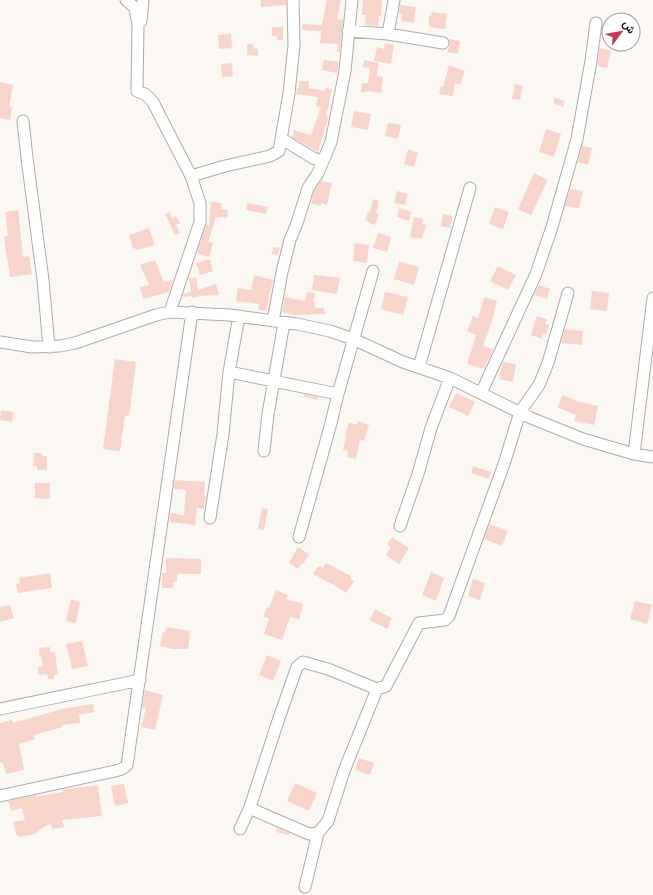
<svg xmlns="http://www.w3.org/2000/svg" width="653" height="895" viewBox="0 0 653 895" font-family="'Playfair Display',Vazirmatn,serif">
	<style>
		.building { fill: #f7d5ca }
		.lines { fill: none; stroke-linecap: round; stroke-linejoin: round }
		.minor-casing { stroke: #aeaba6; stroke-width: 13 }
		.minor { stroke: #fff; stroke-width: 11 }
	</style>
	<rect width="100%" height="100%" fill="#fbf7f2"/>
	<path class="building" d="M261 0H286V5L261 7Z
		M327 0H341L337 19 343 20 340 52H337L338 44 320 43 321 31 302 30 303 24 322 25Z
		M363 0H382L381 16H379L378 26 365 25 366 15H362Z
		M400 5 416 7 414 23 401 21 402 15 399 14Z
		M432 12 447 14 445 29 429 27V16H431Z
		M272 27H283V40H277V36H272Z
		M231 34 232 48 219 49 218 35Z
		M449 39 460 41 458 54 447 52 450 45Z
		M385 43 394 45 391 64 374 61 377 47 384 49Z
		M247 44H253V48L258 49V56L247 55Z
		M600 48 611 51 607 68 597 66Z
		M324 60 339 62 337 73 322 70Z
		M364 60 379 63 377 76 383 77 381 93 367 91 366 92H361L362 83H368L370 68 363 67Z
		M232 63 233 76 222 77 221 64Z
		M449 65 465 71 460 85 455 83 453 96 439 94 441 86 443 87Z
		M299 81H309V88L325 91V88L332 89 326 116 329 117 328 119 318 152 292 137 294 130 311 135 321 107 316 106 318 97 296 94 297 88H299Z
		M0 82 13 85 9 107H12L10 120 0 118Z
		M515 84 523 86 520 100 512 99Z
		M555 98 565 101 563 107 553 103Z
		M354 111 371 114 368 130 351 127Z
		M388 123 401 125 398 139 385 136Z
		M546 129 561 134 554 157 539 152Z
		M582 146 592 148 588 165 578 162Z
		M408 149 418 153 414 167 404 164Z
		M534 173 548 180 531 215 518 209Z
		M321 181 332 183 327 205 321 203V206L311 203 314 191Z
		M570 189 583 191 579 208 565 206Z
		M397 191 408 194 405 205 394 203Z
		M373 199 379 201 376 213 379 214 375 225 369 223V222L365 220 368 212H370Z
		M211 202 222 203 221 209 228 210 227 218 216 217 208 242 213 243 209 257 198 254V250L206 225H209Z
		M247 203 268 207 266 214 246 210Z
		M495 207 509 212 503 229 489 224Z
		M399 208 412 212 409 221 397 217Z
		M18 210 23 257 29 256 32 274 10 277 4 237 8 236 5 212Z
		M170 212 172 218 176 216 180 223 176 225 180 233 175 235 165 214Z
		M443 214 453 216 450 228 441 226Z
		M414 217 423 219 422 224 426 225 422 239 410 237Z
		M149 228 155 245 138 250 133 248 129 235Z
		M378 233 391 237 387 252 373 248Z
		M355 243 369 245 367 263 353 261Z
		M273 247 280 248 278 255 272 254Z
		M210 259 213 271 200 275 196 263Z
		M155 260 164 282 173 280 169 292 143 299 140 287 149 285 140 265Z
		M399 261 419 267 414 285 394 279Z
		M498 266 516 275 508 290 490 281Z
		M254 275 273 280 266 311 258 309 259 304 236 301 238 288 251 290Z
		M314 275 340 278 337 294 312 290Z
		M196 277 198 290 216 284 219 295 199 296V297L192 298V296L183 297V294L191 292 189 279Z
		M539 285 550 289 547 299 534 295Z
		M592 291 609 293 607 311 590 309Z
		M307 292 315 293 313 303H315V308H324L325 314 295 315 282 312 285 297 305 301Z
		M385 292 408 297 403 315 381 309Z
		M484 297 497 301 491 324 483 346 493 349 484 369 467 364 476 335 467 331 473 316 478 319Z
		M537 316 547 319 545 324 549 325 546 335 543 334 542 339 531 335Z
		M565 329 583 331 582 345 561 343Z
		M115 359 136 362 129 416H125L120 451 103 449Z
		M503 362 516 364 513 382 499 379Z
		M456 393 475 402 468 416 449 407Z
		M304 394 318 397V400L304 397Z
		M563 395 576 401 598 406 594 425 574 421 576 415 557 407Z
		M1 410 13 412 12 422 0 420Z
		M358 421 369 425 364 441 360 440 356 459 347 457 348 451 343 450 346 435H345L349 422 357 425Z
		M34 453H42V456H47V470H37V466H33Z
		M473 466 491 472 489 479 471 473Z
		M175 480 205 482 204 496H206L204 509 197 508 195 525 170 522V513L184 515 186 490 174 489Z
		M35 483H50V499L35 498Z
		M262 508 268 509 264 530 258 529Z
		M490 524 508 531 502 546 484 539Z
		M392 537 409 548 399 564 386 555 391 547 387 544Z
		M298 547 309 554 303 564H301L298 569 289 563Z
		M166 558 201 559V574H177V582H173V588H162V573H166Z
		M326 563 351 576 350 578 354 581 346 593 334 585 313 574 318 566 323 568Z
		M431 572 444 578 436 601 422 595Z
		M50 573 52 588 18 593 16 584 20 583 19 578Z
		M473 579 485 583 480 600 468 596Z
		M276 590 288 595 286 599 303 604 299 620 290 617 282 640 264 634 269 618 263 617 267 607 269 608Z
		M71 599 80 602 76 623 66 621Z
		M635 601 652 605 647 624 630 619Z
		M10 605 14 618 0 622V607Z
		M375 609 392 618 387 629 370 620Z
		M166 627 190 631 188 649H172L160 646 163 632 165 633Z
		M82 641 88 666 72 669 66 644Z
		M50 647V652H55L58 675H54V679H48L47 674 38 675V667L43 666 41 655H39V648Z
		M267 655 281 661 273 681 259 675Z
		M145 690 163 695 155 730 141 727 146 708 142 707Z
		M93 704 94 712 79 715 80 723 62 725 63 727 34 735 35 739 19 744 24 770 6 774 3 763H0V723L12 720 13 723 62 709Z
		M359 758 374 763 370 775 355 770Z
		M295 783 317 793 309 811 287 801Z
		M124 784 128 803 115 806 111 786Z
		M98 785 102 816 62 820 64 827 52 829 51 823 41 829 35 834 19 837 16 834 13 822 25 820 22 808 11 811 8 801 36 795V797L39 796 63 792V789H65Z
		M277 828 289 833V835L276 832Z"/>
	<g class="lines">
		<g class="minor-casing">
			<path id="minor" d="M126 0 135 8 138 24 137 91 145 94 153 102 159 114 191 176 200 203V222L170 312
				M141 21 143 0
				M348 31 388 34 443 43
				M388 34 394 0
				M23 121 27 158 43 280 49 347
				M282 139 313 158 323 161
				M191 176 225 166 270 156 279 151 289 93 294 45 293 0
				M273 321 282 272 290 240 297 223 308 188 318 173 331 142 345 71 352 0
				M0 342 32 347 60 346 75 343 156 315 170 312 229 315 297 324 330 331 353 339 403 362 450 378 531 418 583 439 634 454 653 457
				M419 367 470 188
				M229 372 338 394
				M481 393 536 274 552 227 577 139 591 61 596 23
				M264 451 268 414 284 323
				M634 454 653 298
				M210 518 223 434 229 372 239 316
				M400 526 418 474 431 428 450 378
				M299 537 330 427 338 394 373 271
				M377 689 344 771 328 821 318 833 309 834 256 811 250 807 279 718 297 667 303 662 328 669 377 689 386 686 419 623 445 620 449 616 504 464 520 412 539 385 548 363 568 293
				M0 709 140 680
				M0 796 115 771 122 769 127 765 192 312
				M240 829 250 807
				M305 887 318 833"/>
		</g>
		<use href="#minor" class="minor"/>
	</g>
	<g transform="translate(621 32) rotate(58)"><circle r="19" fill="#ffffff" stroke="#9f9f9e"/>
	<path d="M0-3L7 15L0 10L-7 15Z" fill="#c8385a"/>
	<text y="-6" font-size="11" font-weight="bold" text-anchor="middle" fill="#100f0d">ش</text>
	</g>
</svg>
